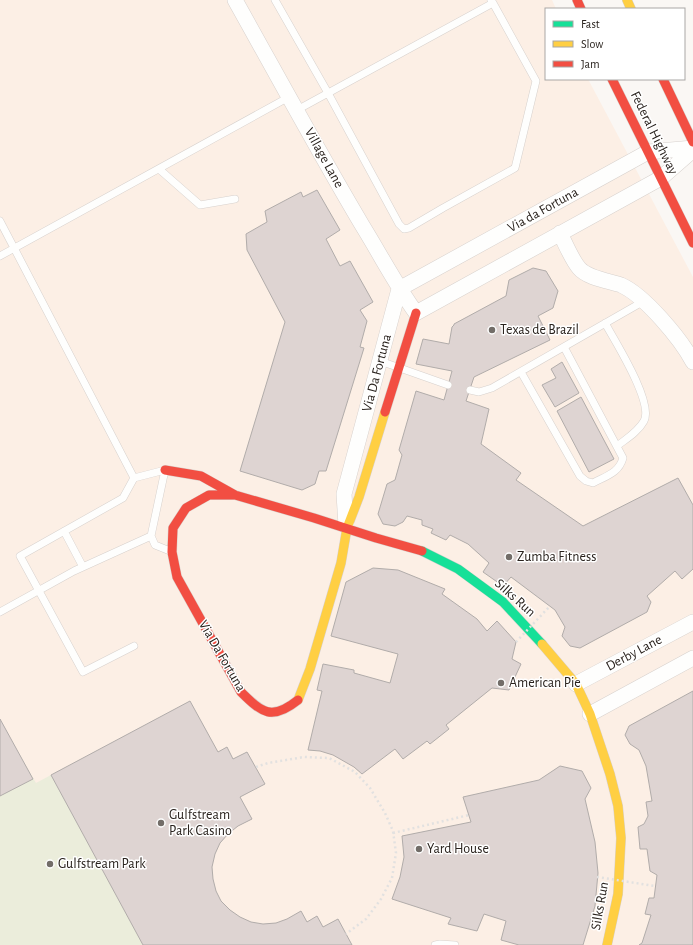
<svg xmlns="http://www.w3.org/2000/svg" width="693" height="945" viewBox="0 0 693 945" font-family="'Alegreya Sans',sans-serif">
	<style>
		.built { fill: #fcefe5 }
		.green { fill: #ebeddb }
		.building { fill: #ded4d2; stroke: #b1acaa }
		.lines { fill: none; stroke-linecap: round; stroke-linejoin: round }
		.lane-casing { stroke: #d7d1cd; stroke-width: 8 }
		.street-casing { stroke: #d7d1cd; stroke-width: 16 }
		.fast-casing { stroke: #d7d1cd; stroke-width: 10 }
		.slow-casing { stroke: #d7d1cd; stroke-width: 10 }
		.jam-casing { stroke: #d7d1cd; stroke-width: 10 }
		.path { stroke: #e2e1e0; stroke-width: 2.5; stroke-dasharray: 2 3; stroke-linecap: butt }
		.lane { stroke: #fefefd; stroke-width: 7 }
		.street { stroke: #fefefd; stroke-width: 15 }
		.fast { stroke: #16e098; stroke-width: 9 }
		.slow { stroke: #ffcf43; stroke-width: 9 }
		.jam { stroke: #f24e42; stroke-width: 9 }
		.path-bridge { stroke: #e2e1e0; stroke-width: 2.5; stroke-dasharray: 2 3; stroke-linecap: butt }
		.poi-dot { fill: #726d68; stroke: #fff; stroke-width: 1.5 }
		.labels { text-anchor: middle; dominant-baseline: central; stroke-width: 3; stroke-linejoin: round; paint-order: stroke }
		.street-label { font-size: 14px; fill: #29221d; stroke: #fff }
		.poi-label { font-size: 14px; fill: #29221d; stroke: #fff; text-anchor: start }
	</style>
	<rect width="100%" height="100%" fill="#faf7f4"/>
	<path class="built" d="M0 0H552L556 9H546V79H588L693 277V945H0Z"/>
	<path class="green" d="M0 722 36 783 51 775 143 945H0Z"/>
	<path class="building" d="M317 190 340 230 326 239 340 266 350 261 373 302 360 310 367 321 360 347 364 348 326 471H319L315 484 302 490 240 471 285 322 247 250 246 234 267 222 265 211 301 192 303 197Z
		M533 268 546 271 558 291 553 308 538 316 550 340 474 377 466 401 489 409 481 444 521 473 516 480 583 526 678 478 693 505V569L682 579 675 571 647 596 651 602 647 612 580 648 570 646 562 636 565 627 555 610 511 577 503 586 483 572 489 563 468 544 450 535 446 540 431 533 433 529 422 525V520L407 516 403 522 395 526 383 524 378 514 387 484 395 480 402 455 399 450 416 391 444 400 452 371 416 364 423 339 449 344 452 327 454 325V324L506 296 509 280Z
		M562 362 579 393 555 407 542 385 556 378 551 369Z
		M581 397 614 459 589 472 557 411Z
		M373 568 398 570 445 589 442 594 477 619 487 631 497 621 516 642 512 659 521 664 509 690 492 688 446 725 449 729 430 744 427 741 403 759 395 749 362 774 354 767 333 755 320 751 308 750 322 691 317 690 323 664 354 670V673L390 683 398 654 331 636 346 582Z
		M693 691V945H639L642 943 651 915 645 914 649 898H654L657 875 650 871 647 849H640L638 827 644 824 648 816 646 802 652 801 646 766 639 750 630 744 625 735 629 726Z
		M190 701 218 752 227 747 233 759 247 752 265 784 240 797 252 819 238 826 228 834 220 843 215 854 212 867 213 879 216 891 221 901 230 910 240 917 251 922 263 924 276 923 287 919 301 911 307 922 317 916 323 927 338 919 352 945H143L51 775Z
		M0 719 33 779 0 796Z
		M560 766 582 771 591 788 585 799 595 842 598 873 595 906 583 945H519L501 940 506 921 484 914 477 931 448 924 451 918 392 899 400 877 404 857 402 836 471 822 463 797 539 780Z"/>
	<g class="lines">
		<g class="lane-casing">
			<path id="lane" d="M275 0 328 93 399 224 404 229 409 228 443 208 515 168 536 81 493 3
				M297 110 493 3 491 0
				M159 169 200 205 235 199
				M0 221 134 478 165 470 151 536 155 545 170 551
				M0 256 289 97
				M605 323C615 341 654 403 644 421 638 432 626 439 617 446
				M380 361 448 385
				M521 372 580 476 586 481 593 483C606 476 619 473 623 458L564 347
				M470 390 479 392 492 388 644 301
				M134 478 123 498 20 556 83 672 134 646
				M64 531 83 567
				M0 612 74 571 151 536
				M435 945 440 944 455 945"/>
		</g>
		<g class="street-casing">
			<path id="street" d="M235 0C277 75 318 151 362 225 380 254 396 285 416 313L661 178 693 150
				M560 233C565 243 572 260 579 268 587 278 609 281 621 285 644 295 681 339 693 362
				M399 289 648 152 693 148
				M346 525 344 494 399 289
				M576 684 693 622
				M590 714 693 658"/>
		</g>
		<g class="fast-casing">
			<path id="fast" d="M422 551 458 569 503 602 542 644"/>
		</g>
		<g class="slow-casing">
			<path id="slow" d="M627 0 631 9
				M542 644 576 684 590 714 610 774 618 806 621 838 618 894 607 945
				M298 700 310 669 341 563 347 528 359 497 385 412"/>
		</g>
		<g class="jam-casing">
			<path id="jam" d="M577 0 581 9
				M612 79 693 243
				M663 79 693 142
				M385 412 416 313
				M165 470 201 476 235 495 314 518 376 538 422 551
				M235 495H209L186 508 173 528 172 552 177 577 241 692C262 713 272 721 298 700"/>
		</g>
		<path class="path" d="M256 767 268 763 304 757 329 758 355 772 370 788 385 813 393 831 396 853 392 878 381 899 366 919 346 934
			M393 833 469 815"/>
		<use href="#lane" class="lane"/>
		<use href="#street" class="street"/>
		<use href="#fast" class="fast"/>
		<use href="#slow" class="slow"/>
		<use href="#jam" class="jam"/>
		<path class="path-bridge" d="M516 642 550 606
			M597 877 655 886"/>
	</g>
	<g class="poi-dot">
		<circle cx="492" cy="330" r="4"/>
		<circle cx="509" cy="557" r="4"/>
		<circle cx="501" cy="683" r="4"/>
		<circle cx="161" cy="823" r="4"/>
		<circle cx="419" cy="849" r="4"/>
		<circle cx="50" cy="864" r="4"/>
	</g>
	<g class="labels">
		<g class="street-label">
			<text transform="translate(654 133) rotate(64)">Federal Highway</text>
			<text transform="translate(324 158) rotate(61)">Village Lane</text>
			<text transform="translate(543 210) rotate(-29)">Via da Fortuna</text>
			<text transform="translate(377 373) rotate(-75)">Via Da Fortuna</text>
			<text transform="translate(515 598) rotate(42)">Silks Run</text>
			<text transform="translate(634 653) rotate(-28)">Derby Lane</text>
			<text transform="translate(222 656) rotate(60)">Via Da Fortuna</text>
			<text transform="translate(600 906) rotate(-80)">Silks Run</text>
		</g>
		<g class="poi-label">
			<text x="500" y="330">Texas de Brazil</text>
			<text x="517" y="557">Zumba Fitness</text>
			<text x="509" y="683">American Pie</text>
			<text x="169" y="815">Gulfstream<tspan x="169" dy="16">Park Casino</tspan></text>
			<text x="427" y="849">Yard House</text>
			<text x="58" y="864">Gulfstream Park</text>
		</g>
	</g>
	<rect x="545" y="8" width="140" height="72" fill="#ffffff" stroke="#a9a7a5"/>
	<rect x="553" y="21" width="20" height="6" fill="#16e098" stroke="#a9a7a5"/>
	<text x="581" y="28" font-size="12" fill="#29221d">Fast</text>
	<rect x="553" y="41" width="20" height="6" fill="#ffcf43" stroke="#a9a7a5"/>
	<text x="581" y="48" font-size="12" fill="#29221d">Slow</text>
	<rect x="553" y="61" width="20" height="6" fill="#f24e42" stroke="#a9a7a5"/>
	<text x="581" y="68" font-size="12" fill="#29221d">Jam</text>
</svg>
